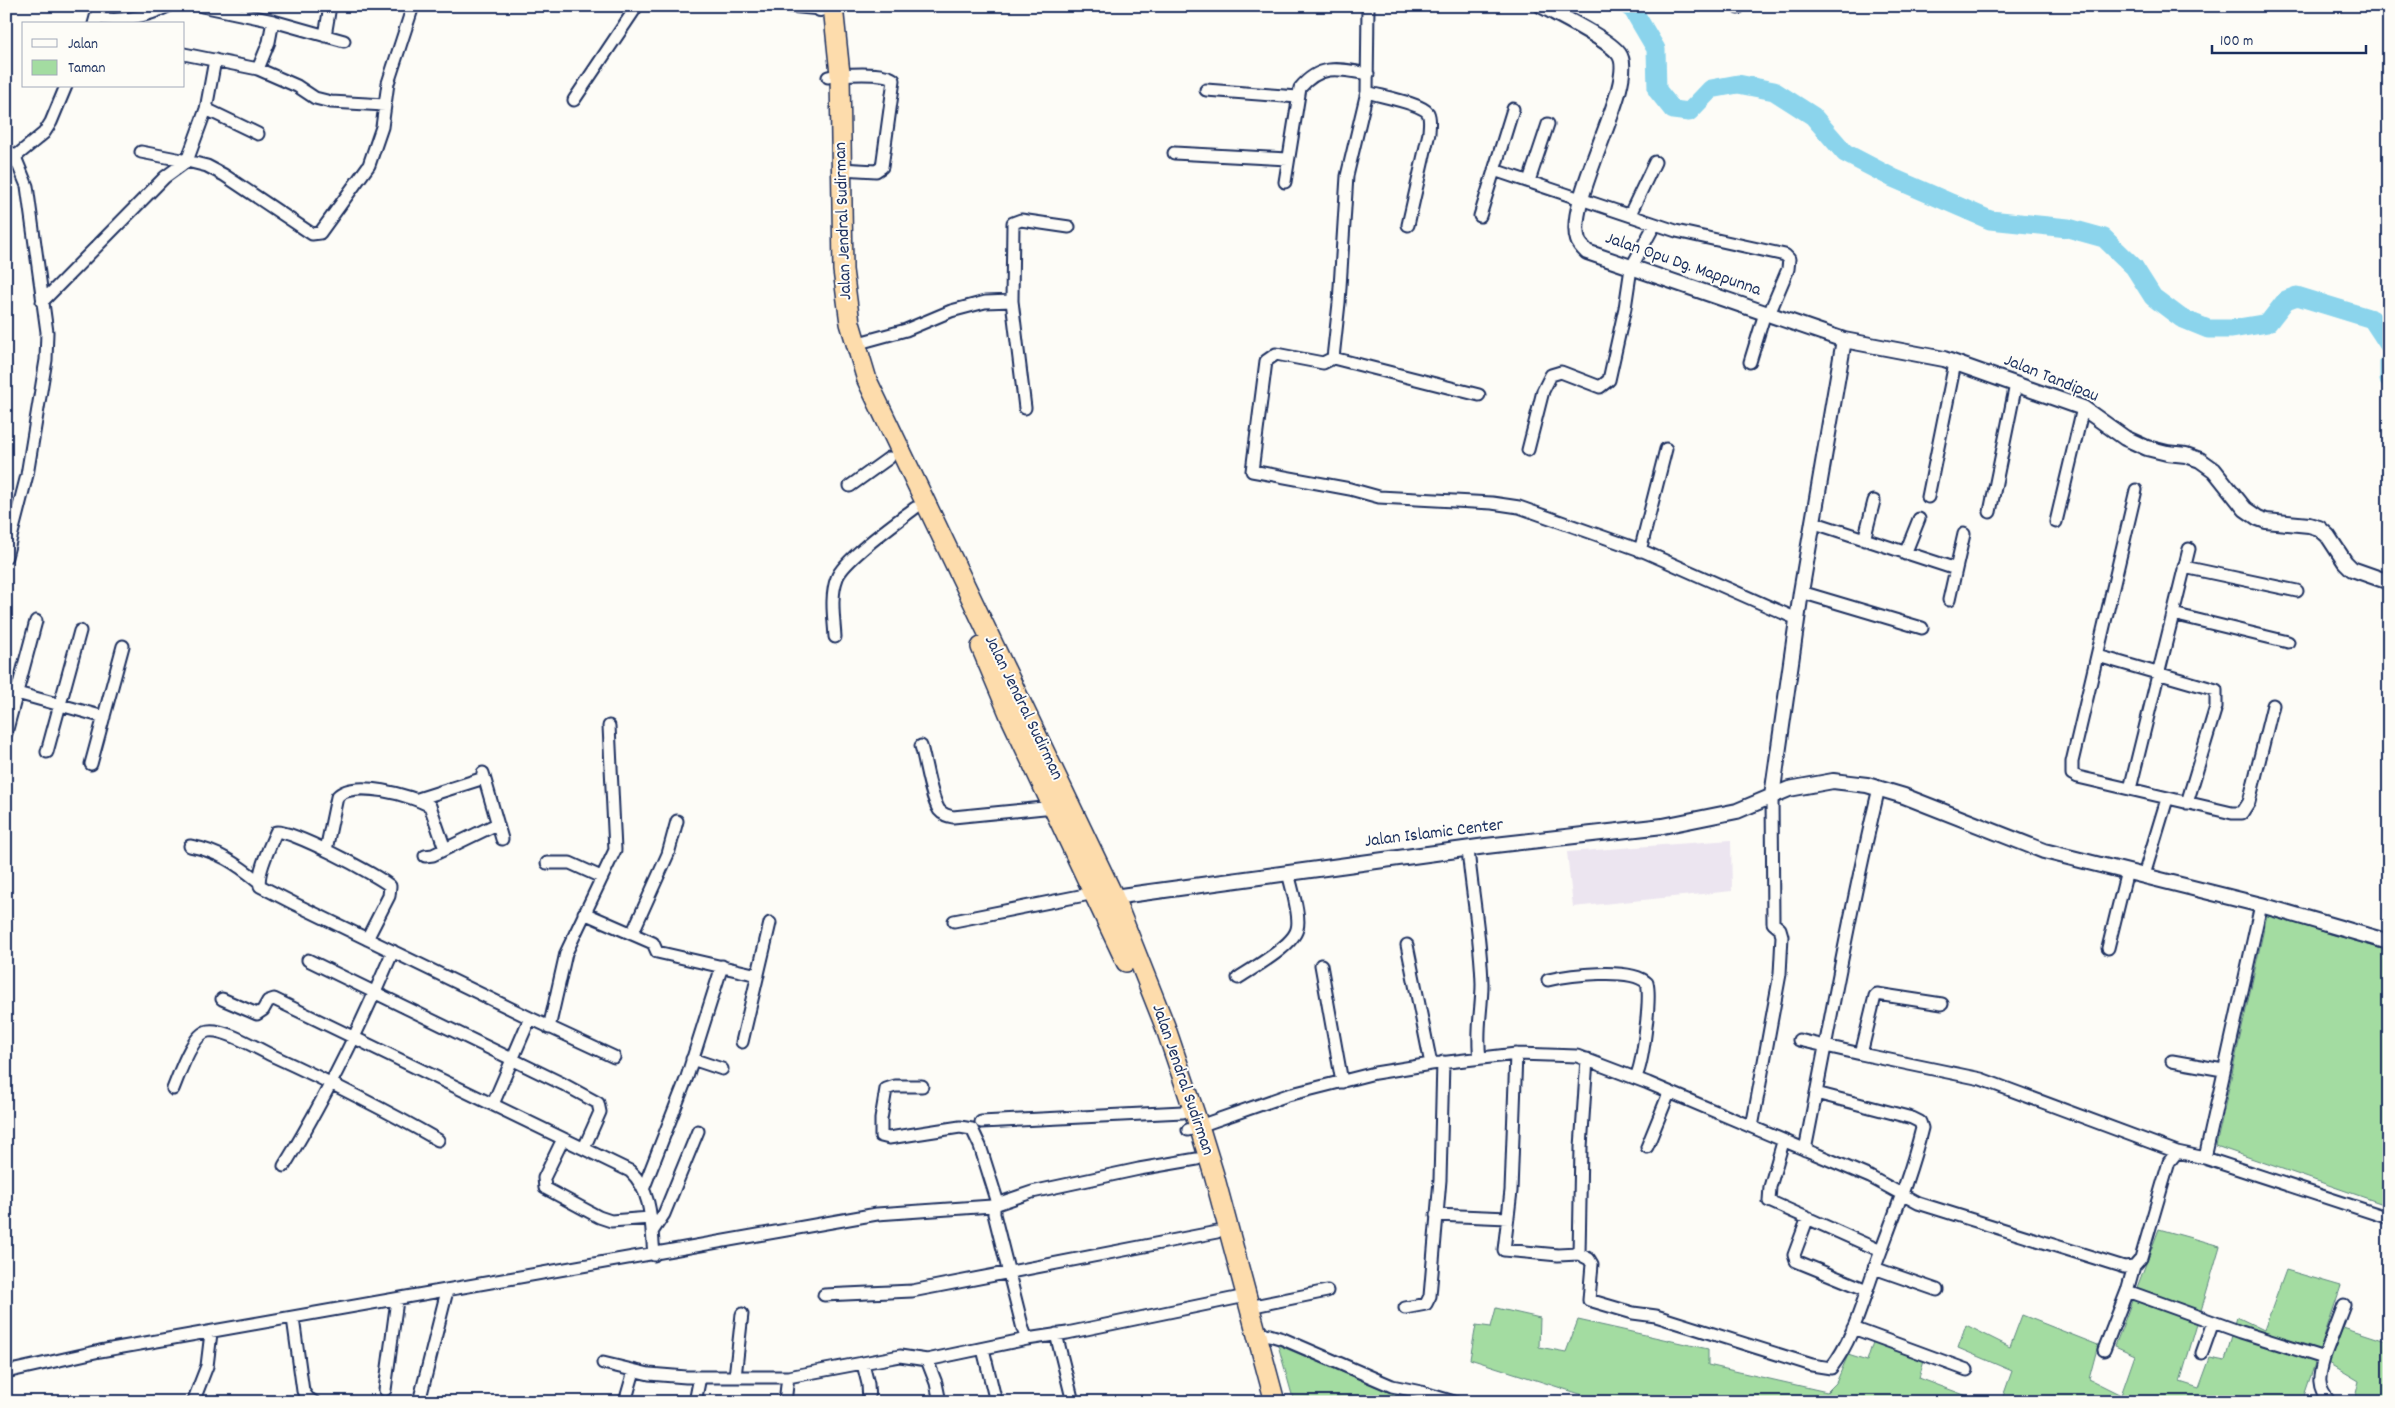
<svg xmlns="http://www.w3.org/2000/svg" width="2395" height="1408" viewBox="0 0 2395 1408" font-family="Dekko,sans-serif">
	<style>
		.built { fill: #ece5f0 }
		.green { fill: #a3dca1; stroke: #5f8680 }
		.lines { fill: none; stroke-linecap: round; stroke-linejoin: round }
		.river { stroke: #8bd4ec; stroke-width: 19 }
		.minor-casing { stroke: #1b2f5e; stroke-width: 15 }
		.tertiary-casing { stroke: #1b2f5e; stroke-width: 18 }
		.trunk-casing { stroke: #1b2f5e; stroke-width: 22 }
		.minor { stroke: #fdfcf7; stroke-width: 11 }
		.tertiary { stroke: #fdfcf7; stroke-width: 14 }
		.trunk { stroke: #fddcac; stroke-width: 19 }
		.labels { text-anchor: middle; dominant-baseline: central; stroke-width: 4; stroke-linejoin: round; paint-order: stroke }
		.street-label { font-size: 18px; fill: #1b2f5e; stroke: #fdfcf7 }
	</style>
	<rect width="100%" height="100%" fill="#fdfcf7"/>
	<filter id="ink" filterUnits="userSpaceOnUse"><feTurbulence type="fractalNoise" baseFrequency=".02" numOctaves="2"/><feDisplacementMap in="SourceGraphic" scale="10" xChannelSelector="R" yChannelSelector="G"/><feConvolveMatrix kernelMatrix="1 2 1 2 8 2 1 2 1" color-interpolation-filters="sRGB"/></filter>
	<g filter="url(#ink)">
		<path class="built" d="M1731 840 1732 891 1573 907 1567 852Z"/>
		<path class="green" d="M2267 915 2389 951V1206L2216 1146Z
			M2159 1229 2220 1246 2180 1382 2199 1388 2210 1358 2225 1361 2237 1317 2264 1330 2286 1270 2341 1286 2304 1396 2316 1402H2001L2012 1371 1958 1348 1966 1325 2010 1347 2022 1315 2098 1345 2089 1379 2121 1395 2135 1355 2115 1346Z
			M1496 1308 1540 1318 1539 1347 1566 1352 1578 1320 1708 1349V1365L1827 1392 1836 1383 1848 1355 1867 1361 1873 1342 1924 1360 1919 1378 1983 1402H1605L1470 1359 1476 1325 1491 1327Z
			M2343 1327 2389 1342V1402H2354L2359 1381 2329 1363Z
			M1278 1345 1413 1402H1294Z"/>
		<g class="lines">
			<path class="river" d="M1628 6 1633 10 1656 49 1657 90 1673 110 1689 112 1711 89 1738 84 1774 91 1813 116 1845 153 1893 178 1990 220 2068 228 2104 238 2134 267 2153 297 2181 318 2208 329H2232L2268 323 2286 300 2297 296 2372 319 2389 345
				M2389 362V379"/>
			<g class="minor-casing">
				<path id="minor" d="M202 6 273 21 344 41
					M790 6 820 9
					M1368 6 1367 92 1347 176 1339 303 1333 358 1323 363 1276 354 1266 361 1252 471 1350 489 1379 497 1492 503 1519 507 1643 551 1797 619
					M1738 8V6
					M96 18C120 22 146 17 168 6
					M94 24 99 6
					M325 36 330 6
					M184 54 258 69 297 86 315 98 331 102 385 105
					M258 69 269 42 273 21
					M828 77C840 74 886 71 894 80L882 167 876 171 841 169
					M1206 90 1298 97
					M1367 92C1379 96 1421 103 1428 113 1431 119 1429 127 1429 133L1408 225
					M574 100 637 6
					M206 109 258 134
					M6 149 15 157 27 186 47 332 46 360 27 475 6 557
					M141 152 187 161 206 109 215 60
					M1174 153 1288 159
					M15 157 44 133 51 122 66 86
					M1494 170 1676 231 1785 255 1789 259 1788 269 1769 314
					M1529 181 1548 124
					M1285 182 1300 88C1321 63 1340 69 1368 74
					M1630 214 1655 162
					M1480 216 1513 109
					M1012 301 1013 223 1021 220 1069 227
					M42 302 165 177 187 161 207 166 224 175 312 234 320 233 369 165 382 127 388 83 413 6
					M855 344 906 330 951 311 985 302 1012 301 1025 408
					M1333 358 1479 395
					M1750 362 1765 313
					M1528 450 1543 391 1551 375 1561 372 1600 387 1609 380 1625 308 1631 268 1655 224
					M850 486 889 458
					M2136 490 2072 762V774L2078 777 2232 813H2242L2249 802 2273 705
					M1928 497 1955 363
					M1990 512 2016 384
					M1812 522 1956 569 1949 600
					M2056 522 2083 408
					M1864 540 1874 501
					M1640 551 1666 449
					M1905 554 1919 519
					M2184 567 2297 591
					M1956 569 1964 534
					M1801 592 1922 628
					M2173 614 2288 642
					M835 637C834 619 830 596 837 578 843 560 898 521 915 508
					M2098 656 2216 690V707L2187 803
					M6 690 104 717
					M6 733 36 621
					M921 746C926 763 930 795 939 810 943 815 948 816 953 817L1054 807
					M47 752 80 631
					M91 764 123 646
					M483 773 502 839
					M2130 789 2189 549
					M418 799 484 778
					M190 846C218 851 237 864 258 881
					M1468 849C1472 894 1481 939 1482 984 1482 1009 1476 1032 1480 1057
					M326 850 337 797C353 779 411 795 430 806L445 849
					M425 856 433 855 497 824
					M547 863H570L601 877
					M2144 875 2167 799
					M584 913 653 943 657 952 758 975
					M954 921 1095 893
					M632 934 668 854 677 821
					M367 939 389 896 390 886C379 876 286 827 276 832 271 844 256 874 260 886L295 904 530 1018 493 1104
					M1407 945 1431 1064
					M2108 948 2127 871
					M308 960 563 1084 598 1103 600 1112 584 1148
					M1321 965 1342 1082
					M1238 978C1253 968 1293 946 1297 929 1301 916 1291 887 1288 872
					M1548 980C1569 975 1631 967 1647 983 1651 997 1643 1067 1635 1078
					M222 999 257 1014 263 1010 268 1001 274 999 630 1171C653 1192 651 1225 654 1255
					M530 1018 614 1057
					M549 1028 566 953 615 850 609 726
					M1799 1040 1861 1054 1875 996 1877 994 1942 1004
					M742 1042 770 923
					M1516 1054 1511 1191 1504 1250 1558 1255 1579 1254
					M1861 1054 1981 1079 2177 1152
					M692 1059 722 1069
					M1587 1059 1581 1147 1579 1254 1589 1259 1592 1264 1589 1300 1633 1313 1656 1316 1812 1365 1831 1368C1853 1340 1862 1303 1874 1270 1891 1223 1910 1177 1922 1128L1920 1122 1912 1118 1816 1093
					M2172 1061 2223 1070
					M922 1086H895L886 1089 881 1119V1136L889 1138 960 1127 972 1129 980 1146 998 1203
					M173 1089C179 1075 192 1034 208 1031 224 1028 256 1048 271 1055 328 1081 384 1109 438 1140
					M981 1122 1183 1112
					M1752 1127 1780 974 1782 936 1780 929 1773 923 1772 796
					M1188 1130 1288 1095 1375 1073 1431 1064 1516 1054 1577 1056 1648 1083 1870 1177 1918 1203 2124 1267 2134 1266 2141 1258 2169 1162 2177 1152 2205 1158 2389 1218
					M563 1139 544 1178 545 1188 599 1217 611 1221 650 1218
					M1783 1142 1770 1187 1769 1201 1881 1251
					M1647 1147 1669 1093
					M1805 1150C1829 1029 1850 908 1879 788
					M2205 1158 2261 905
					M1197 1159 1139 1169 1032 1192 994 1205V1214L1023 1329 1027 1339 1067 1333 1246 1296
					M284 1166C327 1096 361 1026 393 951
					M644 1187 687 1077 722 966
					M1436 1215 1508 1218
					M1807 1220 1794 1255 1796 1261 1867 1290
					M652 1232 664 1214 698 1131
					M1874 1268 1937 1290
					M2127 1291 2241 1332 2324 1358 2344 1305
					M824 1295 912 1291 1217 1232
					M1249 1307 1327 1291
					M1405 1308 1426 1304 1430 1296 1440 1180 1443 1062
					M293 1318 303 1391 308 1398 314 1402
					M1853 1328 1967 1370
					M1256 1331 1283 1339 1392 1386 1421 1392 1454 1402
					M1056 1334 1073 1402
					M983 1349 996 1402
					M2104 1350 2127 1291 2134 1266
					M2202 1353 2213 1322
					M2324 1358C2319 1376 2316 1387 2330 1402
					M927 1360 936 1383 940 1402
					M603 1363 649 1374 686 1377H788L900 1356 927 1360 1027 1339
					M863 1364 868 1384 869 1402
					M6 1372 100 1351 877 1214 992 1206
					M735 1377 742 1314
					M385 1390 397 1300
					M193 1402 207 1366 211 1333
					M419 1402 447 1291
					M625 1402 634 1371
					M695 1402 700 1377
					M785 1402 788 1377"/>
			</g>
			<g class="tertiary-casing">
				<path id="tertiary" d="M1542 6C1560 16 1608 39 1619 54 1639 81 1564 200 1578 240 1579 244 1584 249 1587 252L1844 340 1944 359 2083 408 2125 438 2147 448 2167 453 2186 455 2200 460 2214 470 2245 509 2258 518 2266 521 2309 525 2319 528 2328 536 2345 562 2352 569 2389 582
					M820 9 833 6
					M1772 796 1801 592 1844 340
					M1106 898 1486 846 1663 826 1737 811 1789 789 1833 781 1867 785 1904 796 2044 851 2261 905 2389 942"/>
			</g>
			<g class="trunk-casing">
				<path id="trunk" d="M833 6 840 74 843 270 850 323 867 380 1113 895 1165 1026 1199 1126 1214 1175 1275 1402
					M981 647 1010 716 1126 962"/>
			</g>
			<use href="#minor" class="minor"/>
			<use href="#tertiary" class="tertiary"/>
			<use href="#trunk" class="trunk"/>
		</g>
	</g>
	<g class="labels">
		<g class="street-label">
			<text transform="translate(844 221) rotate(-92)">Jalan Jendral Sudirman</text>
			<text transform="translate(1683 265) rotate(19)">Jalan Opu Dg. Mappunna</text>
			<text transform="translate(2051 379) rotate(22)">Jalan Tandipau</text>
			<text transform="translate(1023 708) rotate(64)">Jalan Jendral Sudirman</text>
			<text transform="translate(1434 834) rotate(-7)">Jalan Islamic Center</text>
			<text transform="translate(1182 1080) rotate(71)">Jalan Jendral Sudirman</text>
		</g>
	</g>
	<rect width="2395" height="1408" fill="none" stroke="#fdfcf7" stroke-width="25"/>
	<rect x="12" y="12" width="2370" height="1383" fill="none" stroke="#1b2f5e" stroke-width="2" filter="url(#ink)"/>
	<rect x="22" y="22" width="162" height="65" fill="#fdfcf7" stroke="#a3aaba"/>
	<rect x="32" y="39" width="25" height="8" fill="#fdfcf7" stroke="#a3aaba"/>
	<text x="68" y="48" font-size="15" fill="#1b2f5e">Jalan</text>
	<rect x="32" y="60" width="25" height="15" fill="#a3dca1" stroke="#a3aaba"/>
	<text x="68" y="72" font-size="15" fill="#1b2f5e">Taman</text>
	<path d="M2212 45v8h154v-8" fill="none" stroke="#1b2f5e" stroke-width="2.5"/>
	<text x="2220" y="45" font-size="15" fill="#1b2f5e" stroke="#fdfcf7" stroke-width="4" paint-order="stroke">100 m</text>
</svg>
